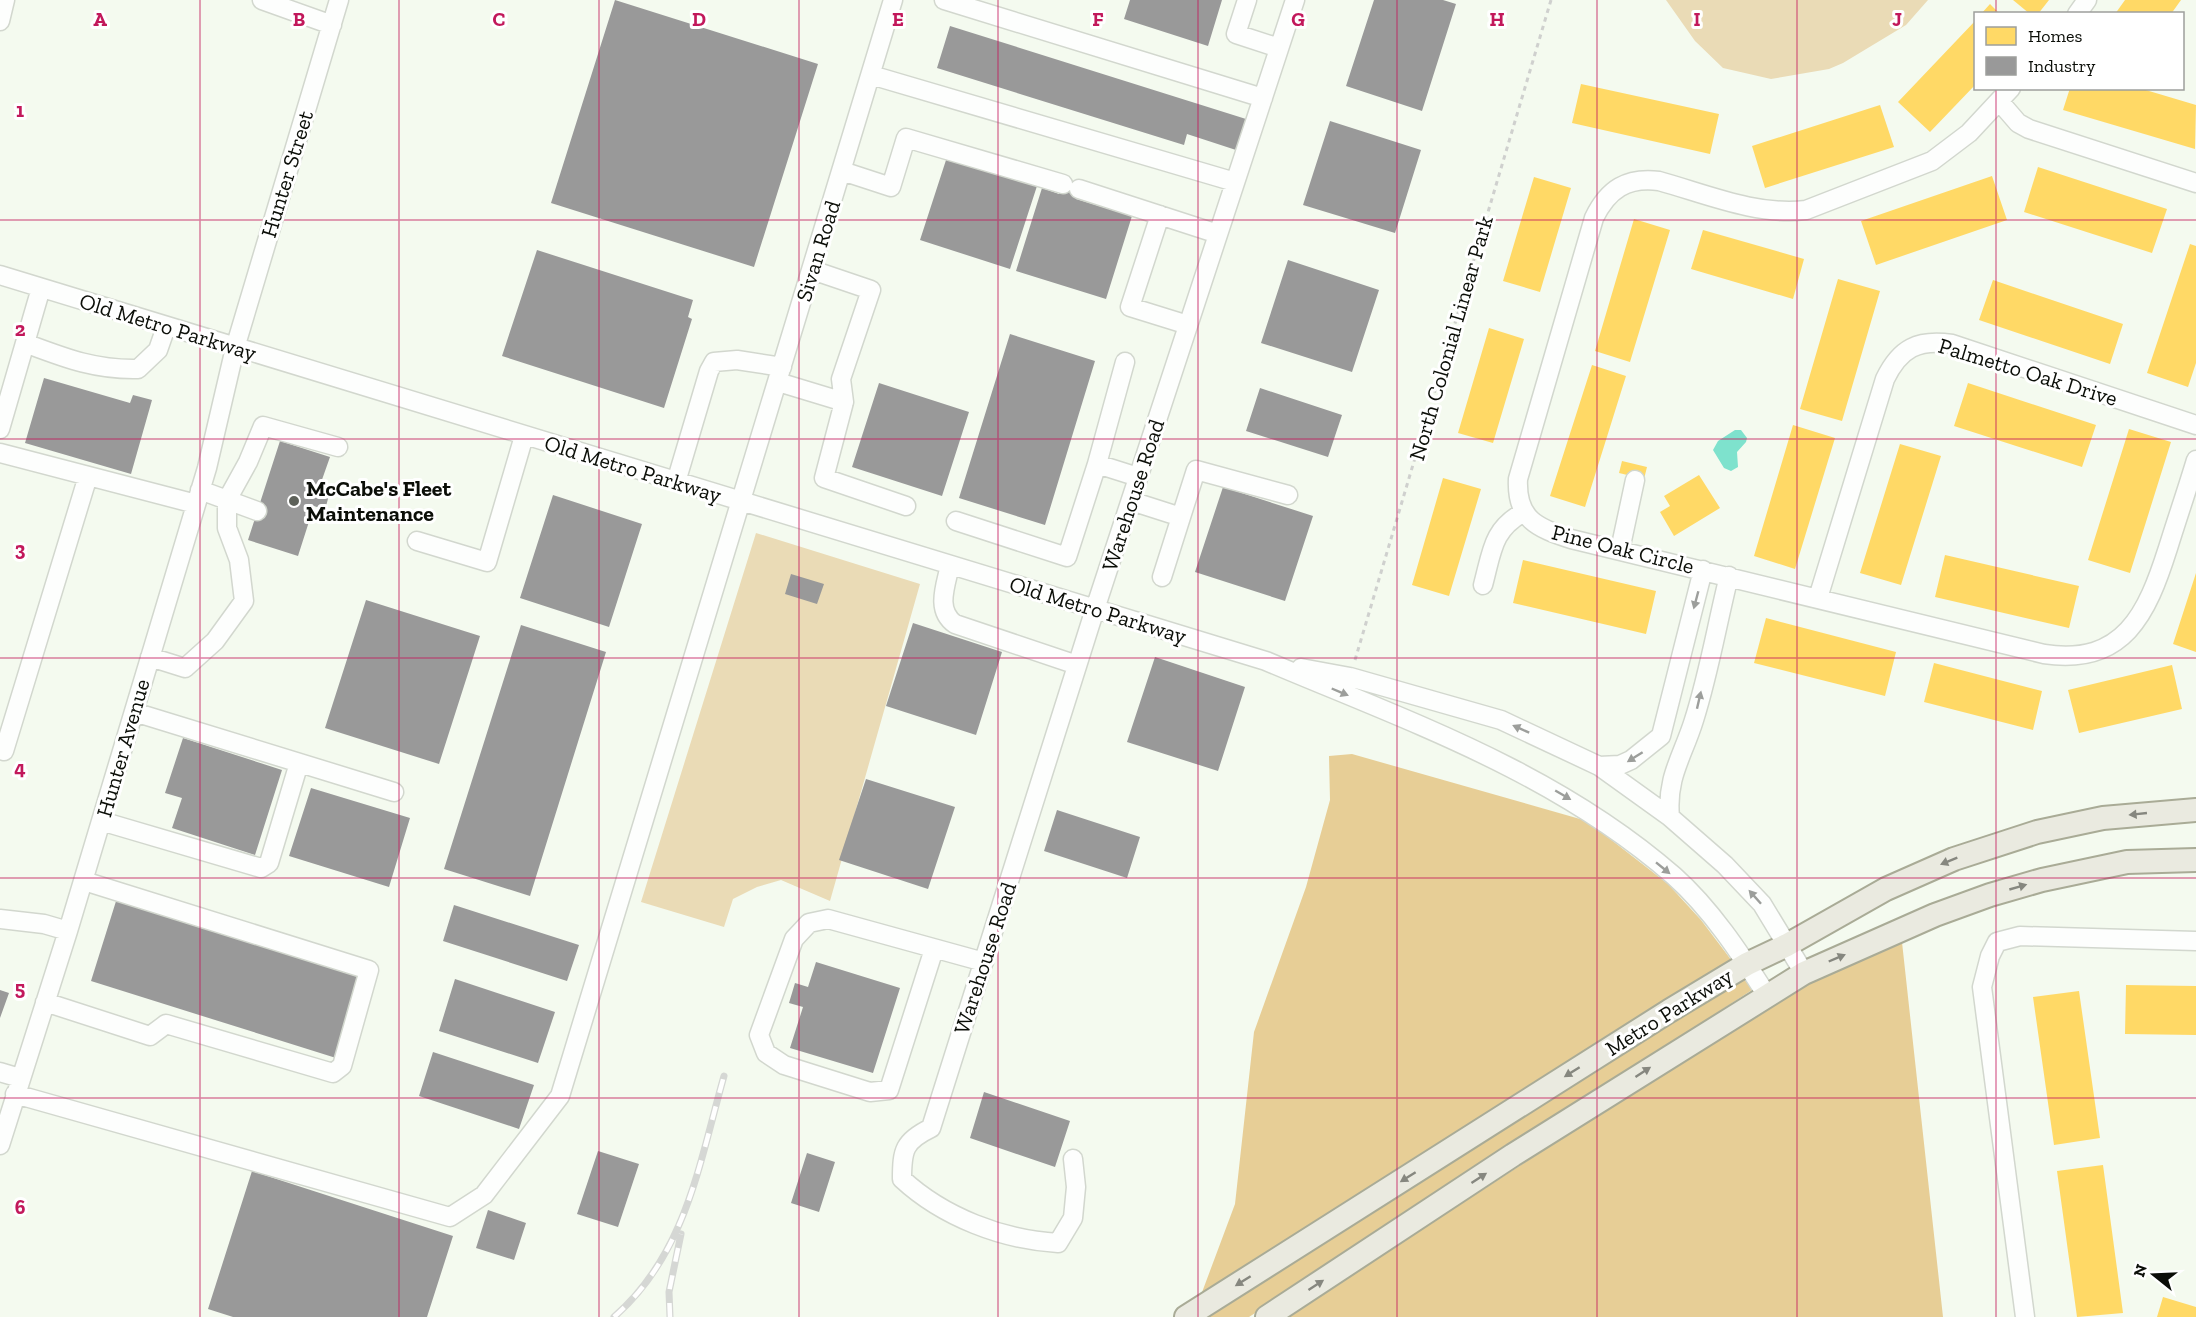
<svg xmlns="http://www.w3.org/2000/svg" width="2196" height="1317" viewBox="0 0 2196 1317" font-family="'Zilla Slab',serif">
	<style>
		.green { fill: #eadbb6 }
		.forest { fill: #e7ce96 }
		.water { fill: #7ee2cd }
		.homes { fill: #ffd966 }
		.industry { fill: #999 }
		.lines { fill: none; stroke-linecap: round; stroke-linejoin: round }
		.minor-casing { stroke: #d2d7ce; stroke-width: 21 }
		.major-casing { stroke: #a9ab96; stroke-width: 26 }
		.path { stroke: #cfd0ce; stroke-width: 3; stroke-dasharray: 4.5 4.5; stroke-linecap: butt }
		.minor { stroke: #fdfefd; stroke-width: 18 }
		.major { stroke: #eaeae0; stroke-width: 22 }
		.rail-casing { stroke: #d5d7d4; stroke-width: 7 }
		.rail { stroke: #fff; stroke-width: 4.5; stroke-dasharray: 14; stroke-linecap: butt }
		.oneway { fill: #9c9e9b }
		.oneway2 { fill: #86877f }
		.grid { fill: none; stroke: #c2185b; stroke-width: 1.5; stroke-opacity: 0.55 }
		.poi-dot { fill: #5d6159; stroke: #fff; stroke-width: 2 }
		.labels { text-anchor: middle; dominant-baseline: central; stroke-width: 6; stroke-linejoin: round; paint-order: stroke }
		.street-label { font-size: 22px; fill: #0b0e08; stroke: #fff }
		.poi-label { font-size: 22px; font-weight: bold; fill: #0b0e08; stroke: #fff; text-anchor: start }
		.grid-label { font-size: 20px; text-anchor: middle; font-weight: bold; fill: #c2185b; stroke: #fff; stroke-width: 6; stroke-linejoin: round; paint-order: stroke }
	</style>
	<rect width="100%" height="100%" fill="#f4faef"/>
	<path class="green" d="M1666 0H1928L1906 25 1843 63 1829 69 1771 79 1723 68 1695 41Z
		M756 533 920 584 830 901 781 880 757 887 733 899 724 927 641 902Z"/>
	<path class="forest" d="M1352 754 1587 821 1668 884 1701 920 1732 961 1201 1295 1235 1204 1254 1032 1306 887 1330 800 1329 756Z
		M1901 933 1943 1317H1286L1773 1002Z
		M1744 978 1752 990 1249 1317H1205Z"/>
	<path class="water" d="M1735 430H1741L1747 438 1746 442 1737 452 1738 467 1731 471 1724 468 1713 450 1718 441Z"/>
	<path class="homes" d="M2013 0H2049L2038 14H2030Z
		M2125 0H2181L2171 14H2115Z
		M1990 4 2000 14H1981Z
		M1976 20V84L1930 132 1898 102Z
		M1581 84 1719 114 1710 154 1572 123Z
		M2070 88H2139L2196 105 2195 149 2063 110Z
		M1880 105 1894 147 1765 188 1752 146Z
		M2038 167 2167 209 2152 253 2024 212Z
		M1992 176 2007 220 1876 265 1861 221Z
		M1534 177 1571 188 1540 292 1503 281Z
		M1634 219 1670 230 1630 362 1595 351Z
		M1703 230 1804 259 1793 299 1691 269Z
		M2190 244 2196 246V363L2188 387 2147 373Z
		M1838 279 1880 291 1842 421 1800 409Z
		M1993 280 2123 324 2110 364 1979 320Z
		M1489 328 1524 339 1493 443 1458 433Z
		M1592 365 1626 376 1585 507 1550 496Z
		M1968 383 2096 425 2082 467 1954 426Z
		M1793 425 1835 438 1795 569 1754 556Z
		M2129 429 2171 442 2130 573 2088 560Z
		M1900 444 1941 456 1901 585 1860 573Z
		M1622 461 1647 467 1644 479 1619 473Z
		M1699 475 1720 508 1674 536 1660 512 1670 506 1664 496Z
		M1443 478 1481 489 1449 596 1412 585Z
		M1945 555 2079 586 2069 628 1935 597Z
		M1523 560 1656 591 1646 634 1513 603Z
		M2196 573V652L2173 644Z
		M1766 618 1896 652 1885 696 1754 663Z
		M1934 663 2042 691 2033 730 1924 702Z
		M2172 665 2182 709 2079 733 2068 690Z
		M2126 985 2196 986V1035L2125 1034Z
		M2079 991 2100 1138 2054 1145 2033 997Z
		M2103 1165 2123 1313 2077 1317 2057 1171Z
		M2163 1297 2196 1307V1317H2157Z"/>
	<path class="industry" d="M615 0 818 64 754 267 551 203Z
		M1130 0H1222L1208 46 1124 19Z
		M1374 0H1443L1456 4 1422 111 1346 86Z
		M950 26 1246 119 1236 150 1187 134 1184 145 937 68Z
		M1330 121 1421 150 1395 233 1303 205Z
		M947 157 1037 186 1010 269 920 240Z
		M1064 179 1080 184 1076 199 1132 216 1106 299 1016 271 1042 188 1059 194Z
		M537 250 693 300 688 317 692 319 664 408 502 356Z
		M1288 260 1379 290 1352 372 1261 343Z
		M1010 334 1095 361 1045 525 959 498Z
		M44 378 130 403 133 395 152 400 131 474 25 443Z
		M879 383 969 412 942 496 852 467Z
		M1260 388 1342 415 1328 457 1246 431Z
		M280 441 330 457 318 491 329 495 325 510 314 506 298 556 248 540Z
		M1223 487 1313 516 1285 601 1195 572Z
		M553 495 642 524 609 627 520 598Z
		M791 574 824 584 817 604 785 594Z
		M366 600 480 636 439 764 325 728Z
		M913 623 1002 652 976 735 886 706Z
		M521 625 606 652 530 896 444 869Z
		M1155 657 1245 687 1218 771 1127 742Z
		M183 738 282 770 255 855 172 828 182 798 165 793Z
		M866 779 955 807 928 889 839 860Z
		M311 788 410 818 389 887 289 856Z
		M1057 810 1140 837 1127 878 1044 851Z
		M117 898 362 975 336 1058 91 981Z
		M454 905 579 945 567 981 443 941Z
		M816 962 900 988 873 1073 790 1048 803 1007 789 1003 795 983 808 987Z
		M455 979 555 1012 538 1063 439 1031Z
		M0 990 9 993 0 1018Z
		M433 1052 534 1085 519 1129 419 1096Z
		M984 1092 1070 1121 1055 1167 970 1138Z
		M598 1151 639 1164 618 1227 577 1214Z
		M807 1153 835 1162 819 1212 791 1203Z
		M252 1171 453 1236 427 1317H233L208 1309Z
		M488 1210 526 1223 514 1260 476 1248Z"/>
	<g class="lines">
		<g class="minor-casing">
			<path id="minor" d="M262 0 332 25
				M944 0 1263 98
				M1247 0 1236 34 1279 48
				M2077 14 2087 0
				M0 21 5 0
				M871 75 1235 182
				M2011 88 1969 133 1932 161 1806 210C1757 216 1706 194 1659 181 1627 177 1608 189 1594 218L1518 479C1516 519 1537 528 1571 539L2044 654C2124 666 2147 614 2168 548 2177 519 2187 490 2196 460
				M1999 101 2018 123 2029 129 2196 183
				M842 171 891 187 906 138 1063 184
				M1079 189 1218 234
				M1160 215 1130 307 1188 325
				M812 270 871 290 841 379 844 402
				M0 275 1266 661C1410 722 1555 772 1674 876 1711 909 1740 953 1766 994
				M41 288 25 343C65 358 95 370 138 369L158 350 166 327
				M778 382 844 402 824 478 906 506
				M0 429 25 343
				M0 453 196 504
				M1097 464 1125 362
				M676 482 709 371 714 362 737 360 782 367
				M200 490 257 511
				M1131 501 1181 517 1162 577
				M1181 517 1196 470 1288 495
				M956 521 1067 557 1097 464 1138 477
				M417 541 487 562 524 436
				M1620 550 1635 480
				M950 565C946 585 935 610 955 624L1077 665
				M1483 585C1492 552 1492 529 1524 512
				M1818 598 1885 379C1900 348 1918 339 1952 344L2196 425
				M150 657 185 668 215 641 244 601 239 560 227 528V500L248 462 263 426 338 447
				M1301 668 1350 677 1501 720 1599 766 1670 817 1725 865 1762 904 1804 973
				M134 712 394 792
				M0 750 4 751 88 476
				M1599 766 1620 765 1631 760 1661 736 1703 570
				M1670 817C1666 777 1683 756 1694 720 1709 673 1717 624 1729 576
				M101 821 261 868 269 863 299 763
				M0 919 44 924 68 931
				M934 949 889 1090 870 1092 784 1065 766 1053 759 1035 794 939 809 923 828 919 984 962
				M45 1002 150 1036 166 1024 333 1073 342 1066 369 970 84 881
				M0 1072 20 1078
				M15 1094 450 1217 484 1195 560 1096 893 0
				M0 1145 68 931 207 468 235 348 339 0
				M1073 1159 1076 1187 1073 1218 1058 1243C1003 1240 943 1217 902 1179 902 1150 904 1141 931 1128L1095 609 1295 0
				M2025 1317 1982 987 1990 956 1997 942 2020 936 2196 941"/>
		</g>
		<g class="major-casing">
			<path id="major" d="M1186 1317 1669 1011 1747 964 1787 945 1886 889 1954 859 2037 832 2103 818 2196 810
				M1267 1317 1513 1155 1804 973 1935 915 1990 895 2042 880 2127 862 2196 860"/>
		</g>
		<path class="path" d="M1355 660 1551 0"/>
		<use href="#minor" class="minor"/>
		<use href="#major" class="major"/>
		<g class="rail-casing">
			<path id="rail" d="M614 1317C686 1254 699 1164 724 1076
				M670 1317 669 1292 681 1234"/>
		</g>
		<use href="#rail" class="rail"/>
	</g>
	<defs><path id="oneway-solid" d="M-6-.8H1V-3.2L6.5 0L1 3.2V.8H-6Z" transform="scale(1.5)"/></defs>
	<g class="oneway">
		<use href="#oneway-solid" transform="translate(1696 600) rotate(105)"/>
		<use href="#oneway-solid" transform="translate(1340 692) rotate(23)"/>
		<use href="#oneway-solid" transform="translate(1699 700) rotate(-77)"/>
		<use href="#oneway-solid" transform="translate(1521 729) rotate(-156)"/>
		<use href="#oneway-solid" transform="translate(1635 757) rotate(148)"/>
		<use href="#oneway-solid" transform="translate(1563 795) rotate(30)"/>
		<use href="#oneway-solid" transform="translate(1663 868) rotate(39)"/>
		<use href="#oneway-solid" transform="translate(1755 897) rotate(-132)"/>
	</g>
	<g class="oneway2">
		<use href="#oneway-solid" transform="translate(2138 814) rotate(174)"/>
		<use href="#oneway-solid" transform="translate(1949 861) rotate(158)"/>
		<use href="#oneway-solid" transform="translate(2018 887) rotate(-16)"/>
		<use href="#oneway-solid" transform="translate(1837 958) rotate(-23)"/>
		<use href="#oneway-solid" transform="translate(1572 1072) rotate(148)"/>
		<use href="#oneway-solid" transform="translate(1643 1072) rotate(-33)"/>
		<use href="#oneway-solid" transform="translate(1408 1177) rotate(148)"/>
		<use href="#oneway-solid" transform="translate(1479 1178) rotate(-33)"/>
		<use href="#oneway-solid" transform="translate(1243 1281) rotate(148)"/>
		<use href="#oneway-solid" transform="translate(1316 1285) rotate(-33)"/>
	</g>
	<path class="grid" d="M200 0V1317M399 0V1317M599 0V1317M799 0V1317M998 0V1317M1198 0V1317M1397 0V1317M1597 0V1317M1797 0V1317M1996 0V14M1996 88V1317M0 220H2196M0 439H2196M0 658H2196M0 878H2196M0 1098H2196"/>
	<circle class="poi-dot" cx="294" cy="501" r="6"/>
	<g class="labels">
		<g class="street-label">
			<text transform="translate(287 174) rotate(-73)">Hunter Street</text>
			<text transform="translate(818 251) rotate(-73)">Sivan Road</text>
			<text transform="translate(168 327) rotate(17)">Old Metro Parkway</text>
			<text transform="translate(1451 338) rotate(-74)">North Colonial Linear Park</text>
			<text transform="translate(2028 372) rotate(17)">Palmetto Oak Drive</text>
			<text transform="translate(633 469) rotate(17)">Old Metro Parkway</text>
			<text transform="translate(1133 495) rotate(-72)">Warehouse Road</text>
			<text transform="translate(1623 549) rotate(14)">Pine Oak Circle</text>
			<text transform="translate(1098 610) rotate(17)">Old Metro Parkway</text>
			<text transform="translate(123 748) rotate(-74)">Hunter Avenue</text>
			<text transform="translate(985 958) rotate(-72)">Warehouse Road</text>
			<text transform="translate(1669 1012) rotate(-32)">Metro Parkway</text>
		</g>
		<g class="poi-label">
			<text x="306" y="488">McCabe's Fleet<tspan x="306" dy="25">Maintenance</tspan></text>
		</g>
	</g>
	<g class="grid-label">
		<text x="100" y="26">A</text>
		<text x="299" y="26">B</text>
		<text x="499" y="26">C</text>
		<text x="699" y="26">D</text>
		<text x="898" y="26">E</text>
		<text x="1098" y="26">F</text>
		<text x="1298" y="26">G</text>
		<text x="1497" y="26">H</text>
		<text x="1697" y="26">I</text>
		<text x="1897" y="26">J</text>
		<text x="20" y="117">1</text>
		<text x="20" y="336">2</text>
		<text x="20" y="556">3</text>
		<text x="20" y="775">4</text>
		<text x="20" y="995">5</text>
		<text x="20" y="1214">6</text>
	</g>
	<rect x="1974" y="12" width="210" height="78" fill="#ffffff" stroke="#9d9f9c" stroke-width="1.5"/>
	<rect x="1986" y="27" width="30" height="18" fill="#ffd966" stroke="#9d9f9c" stroke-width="1.5"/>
	<text x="2028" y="42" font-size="18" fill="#0b0e08">Homes</text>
	<rect x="1986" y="57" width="30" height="18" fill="#999999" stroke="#9d9f9c" stroke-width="1.5"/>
	<text x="2028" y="72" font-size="18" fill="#0b0e08">Industry</text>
	<g transform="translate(2154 1275) rotate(288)" stroke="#ffffff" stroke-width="4.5" paint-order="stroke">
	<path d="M0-4.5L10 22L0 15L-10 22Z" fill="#0b0e08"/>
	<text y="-9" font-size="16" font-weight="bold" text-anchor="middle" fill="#0b0e08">N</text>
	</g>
</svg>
